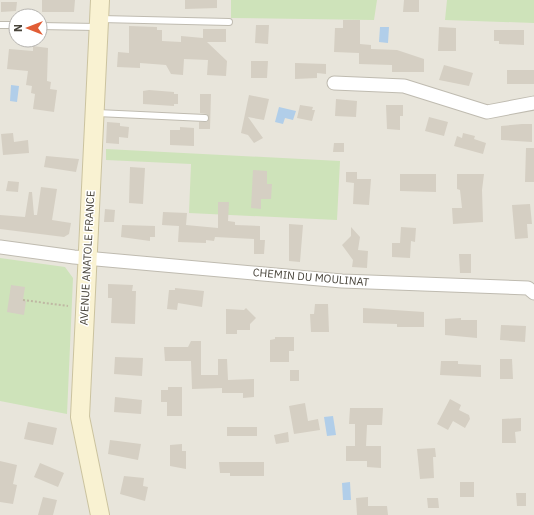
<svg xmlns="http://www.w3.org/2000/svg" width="534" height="515" viewBox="0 0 534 515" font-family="'IBM Plex Sans',sans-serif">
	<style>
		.residential { fill: #e8e5db; fill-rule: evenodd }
		.green { fill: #cee3ba }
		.water { fill: #b1cee9 }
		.building { fill: #d5cfc3 }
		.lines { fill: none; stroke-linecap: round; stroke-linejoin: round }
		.lane-casing { stroke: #bfbbb0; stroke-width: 8 }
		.street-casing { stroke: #bfbbb0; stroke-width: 15 }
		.secondary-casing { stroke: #cbc39f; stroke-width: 20 }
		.path { stroke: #bfb7a3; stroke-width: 2; stroke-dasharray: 2 2; stroke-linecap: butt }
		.lane { stroke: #fff; stroke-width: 6 }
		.street { stroke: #fff; stroke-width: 13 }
		.secondary { stroke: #f9f2d2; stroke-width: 18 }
		.labels { text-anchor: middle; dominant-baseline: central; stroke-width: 3; stroke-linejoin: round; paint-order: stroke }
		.street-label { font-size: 11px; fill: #48443a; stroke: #fff }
	</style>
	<rect width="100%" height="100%" fill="#f4f2ec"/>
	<path class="residential" d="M0 0H534V515H0ZM16 16H40V40H16Z"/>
	<path class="green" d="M231 0H377L374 20 231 18Z
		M447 0H534V23L445 20Z
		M106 149 340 161 337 220 189 213 191 164 106 160Z
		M0 258 65 267 73 278 67 414 0 401Z"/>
	<path class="water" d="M380 27H389L388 43 379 42Z
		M11 85 19 86 17 102 10 101Z
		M279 107 296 111 293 120 285 118 283 124 275 122Z
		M333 416 336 435 327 436 324 417Z
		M350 482 351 500H343L342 483Z"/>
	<path class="building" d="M42 0H75L74 12H42Z
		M185 0H217V8L185 9Z
		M404 0H419V12H403Z
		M1 2H17L16 11 1 12Z
		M343 20H360V44L371 45V49L397 50 424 59V72H392V65L359 64V53L334 52 335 28H343Z
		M256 25H269L268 44 255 43Z
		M129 26 157 27V30H162V41L181 42V36L203 38V29H226V42H207L227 61 226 76 207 75 208 60 184 59 183 75 171 74 166 65 140 63V68L117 67 118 52 129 53Z
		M439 27 456 28V51H438Z
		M494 30H524V45L499 44V41H494Z
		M33 46 48 48 47 81 51 82 50 89 57 90 54 112 33 109 35 94 31 93 32 86 26 85 28 71 7 69 9 49 33 51Z
		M251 61H268L267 78H251Z
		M295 63 326 64V74L317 73V78L295 79Z
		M444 65 473 73 469 86 439 80Z
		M507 70H534V84H507Z
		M149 90 174 92V94H178V104H174V106L143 104V91Z
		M200 94H211L210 129H199V122H207L209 118 207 114 200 113Z
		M249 95 269 99 264 120 248 117 263 138 254 143 248 135 241 133Z
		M336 99 357 101 356 117 335 116Z
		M300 105 313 107 312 110H315L312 121 297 118Z
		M386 105H403V116H400V130L387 129Z
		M429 117 448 122 444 136 425 131Z
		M107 122 120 123V126L129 127 128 138 119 137V144L106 143Z
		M522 124H532V142L501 140V126Z
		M180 127 194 128V146L170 145V130H180Z
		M13 133 14 142 28 140 29 153 3 155 1 134Z
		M463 133 475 136 474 139 486 143 483 154 454 146 457 136 462 138Z
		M334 143H344V152H333Z
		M526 148H534V182H525Z
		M46 156 79 159 76 172 44 167Z
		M130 167 145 168 143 204 129 203Z
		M253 170 267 171V184H272L271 199H261V209L251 208Z
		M346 172H357V179H371L369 205 353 204 354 183 346 182Z
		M400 174H436V192L400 191Z
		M457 174H484L482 190 483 222 453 224 452 208H462L460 190 457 189Z
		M8 181 19 182 18 192 6 191Z
		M41 187 57 189 52 220 71 223 69 234 64 237 0 229V215L25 217 29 192H32L34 215H37Z
		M218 202H229L228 221 235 222V225L260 226V240H265L264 254H254V239L215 237 214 241 206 240V243L178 242 179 226 162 225 163 212 187 213 186 225 218 228Z
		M530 204 532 224H527L528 238 515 239 512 205Z
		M105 209 115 210 114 222H104Z
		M289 224 303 225 300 262 289 261Z
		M122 225 155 226V237H150V241L121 237Z
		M351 227 360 237 358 250 368 251 367 268 352 267 353 260 342 245 351 236Z
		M401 227 416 228 415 242 411 241 410 258 392 257V243H400Z
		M459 254H471V273H460Z
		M108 284 133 285 132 291H136L135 324 111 323 112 298H108Z
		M11 285 25 287 23 300 26 301 24 315 7 312Z
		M175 288 204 291 202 307 178 303 177 310 167 309 169 290H175Z
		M315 304H328L329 332H311L310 314H314Z
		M246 308 256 318 250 324V330H237V334H226V309L244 310Z
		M363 308 424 312V327H397V324L363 323Z
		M461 318V320H477V338L445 335V319Z
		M501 325 526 326 525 342 500 340Z
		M275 337H294V351H289V362H270V340L275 339Z
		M191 341H201V375H218V359H227L228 380 254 379V397L243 398V393H222V388L192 389 191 361H165L164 347H188Z
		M115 357 143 358 142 376 114 374Z
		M500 359H512L513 379H500Z
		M441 361H458V364L481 365V377L440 375Z
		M290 370H299V381H290Z
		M168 387H182V416H167V402H161V390H168Z
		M115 397 142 400 141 414 114 412Z
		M450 399 461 405 459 410 469 415 470 419 465 428 453 421 448 430 437 424Z
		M305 403 308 421 318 419 320 430 294 434 289 406Z
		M350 408H383L382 425H367L366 446H381V468L367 467V461H346V446H355V424H349Z
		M521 418V431L515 432 516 443H502V419Z
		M28 422 57 428 53 445 24 439Z
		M227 427H257V436H227Z
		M288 432 289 442 276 444 274 435Z
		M110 440 141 444 138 460 108 454Z
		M182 444V451H186V469L170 466V445Z
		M435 448 436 457H433L434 478 420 479 417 449Z
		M0 461 17 465 13 484 17 485 13 504 0 502Z
		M219 462H264V476H230V473H220Z
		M40 463 64 473 58 487 34 477Z
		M124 476 144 478 143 486 148 487 145 501 120 494Z
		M460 482H474V497H460Z
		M516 493H526V506H517Z
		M43 497 57 500 53 515H38Z
		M368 497V506H387L388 515H357L356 498Z
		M427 498H438L439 508H428Z"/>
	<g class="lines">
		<g class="lane-casing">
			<path id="lane" d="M101 19 229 22
				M0 25H16
				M40 26 96 27
				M97 113 205 118"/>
		</g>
		<g class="street-casing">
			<path id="street" d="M334 83 404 86 487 112 534 103
				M0 247 74 257 342 281 528 288 534 293"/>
		</g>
		<g class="secondary-casing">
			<path id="secondary" d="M100 0 80 417 100 515"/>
		</g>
		<path class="path" d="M23 300 68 306"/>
		<use href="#lane" class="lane"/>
		<use href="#street" class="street"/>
		<use href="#secondary" class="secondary"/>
	</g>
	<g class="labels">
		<g class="street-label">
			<text transform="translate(87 258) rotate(-87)">AVENUE ANATOLE FRANCE</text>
			<text transform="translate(311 277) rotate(5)">CHEMIN DU MOULINAT</text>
		</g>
	</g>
	<g transform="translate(28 28) rotate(270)"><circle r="19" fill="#ffffff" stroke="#b6b4b0"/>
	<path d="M0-3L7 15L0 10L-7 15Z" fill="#e15d36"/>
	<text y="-6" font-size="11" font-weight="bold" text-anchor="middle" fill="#48443a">N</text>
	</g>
</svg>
